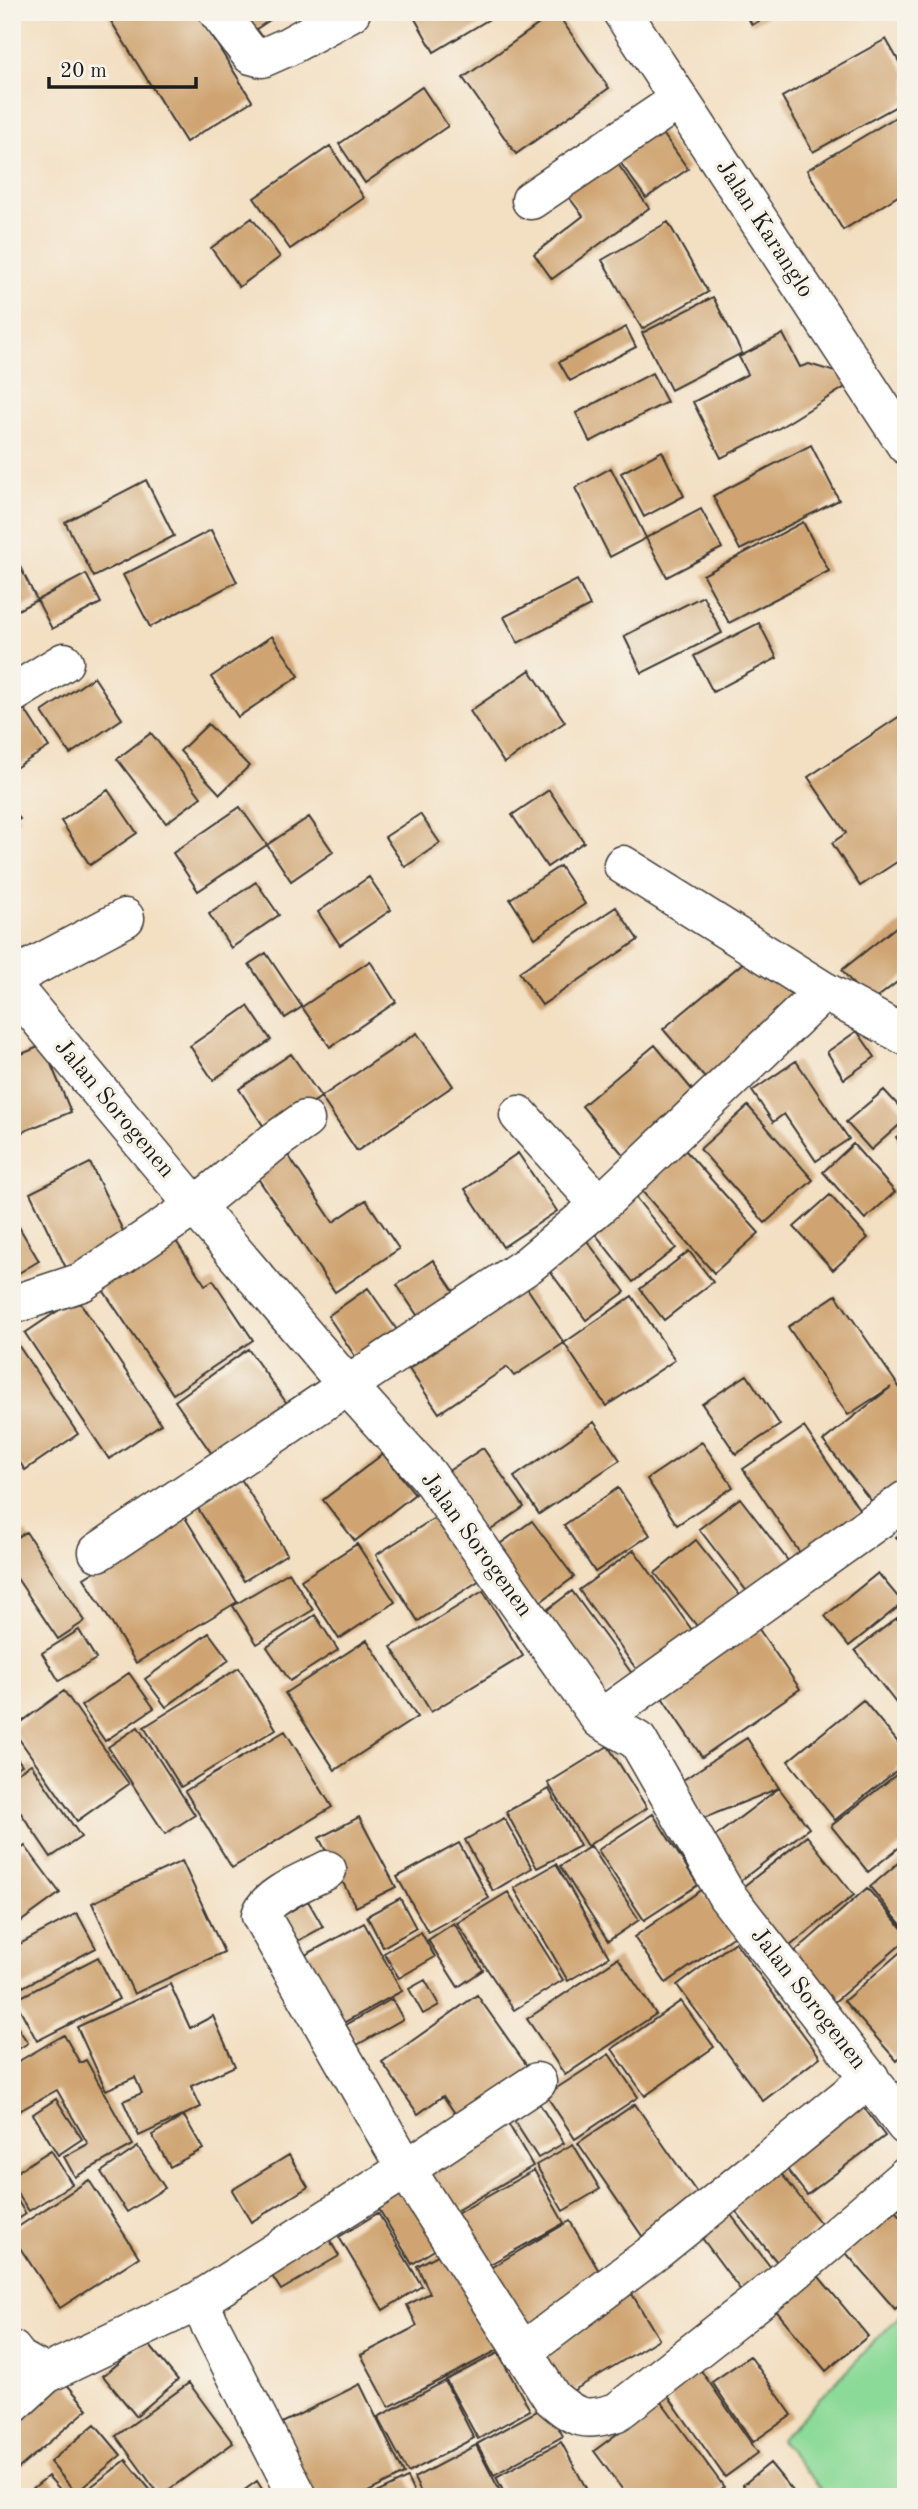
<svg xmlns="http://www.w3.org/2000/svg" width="918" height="2509" viewBox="0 0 918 2509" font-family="'Old Standard TT',serif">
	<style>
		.green { fill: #8cda98; stroke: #547b5a; stroke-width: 2 }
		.building { fill: #cfa472 }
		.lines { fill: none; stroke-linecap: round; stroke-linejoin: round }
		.minor-casing { stroke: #3c3935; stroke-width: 41 }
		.minor { stroke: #fff; stroke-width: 38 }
		.labels { text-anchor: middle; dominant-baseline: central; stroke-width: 7; stroke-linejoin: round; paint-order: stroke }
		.street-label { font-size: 24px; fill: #1c1c1c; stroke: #f7f3e8 }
	</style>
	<rect width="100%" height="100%" fill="#f7f3e8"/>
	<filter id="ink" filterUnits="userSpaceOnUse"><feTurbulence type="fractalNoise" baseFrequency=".0143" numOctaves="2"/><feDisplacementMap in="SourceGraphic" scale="14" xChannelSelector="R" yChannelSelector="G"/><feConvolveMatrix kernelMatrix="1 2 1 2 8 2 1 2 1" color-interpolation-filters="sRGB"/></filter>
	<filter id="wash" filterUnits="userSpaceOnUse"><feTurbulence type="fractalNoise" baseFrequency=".00686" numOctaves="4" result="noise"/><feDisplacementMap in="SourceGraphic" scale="28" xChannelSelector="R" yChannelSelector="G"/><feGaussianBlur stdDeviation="1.57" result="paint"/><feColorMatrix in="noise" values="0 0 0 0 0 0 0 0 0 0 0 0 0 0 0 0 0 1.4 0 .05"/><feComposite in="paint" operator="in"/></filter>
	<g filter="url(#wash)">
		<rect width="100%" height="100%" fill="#f3dfc2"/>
		<path class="green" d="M906 2309V2486L893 2497H828L780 2440Z"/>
		<g id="blocks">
			<path class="building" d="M119 12H197L252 101 186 142 109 18Z
				M237 12H282L250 33Z
				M411 12H501L434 52Z
				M556 12 609 88 516 154 463 78Z
				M745 12H774L752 25Z
				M886 39 906 74V101L813 152 782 97Z
				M422 87 448 126 365 183 339 144Z
				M906 111V191L843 230 807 170Z
				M654 121 688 169 646 198 612 151Z
				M330 146 364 198 290 249 254 198Z
				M610 153 649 208 552 279 534 254 583 216 562 188Z
				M252 218 280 257 239 287 211 248Z
				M668 222 708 292 642 329 602 260Z
				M713 297 742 353 671 390 642 333Z
				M626 327 636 347 570 381 559 362Z
				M783 334 800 367 809 364 858 379 776 430 721 458 693 402 748 374 739 357Z
				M652 373 667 402 590 442 576 413Z
				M811 445 839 500 740 550 713 496Z
				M662 451 684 496 644 517 621 473Z
				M611 468 646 538 701 509 722 548 667 577 646 538 610 557 575 488Z
				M146 480 174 536 94 577 65 522Z
				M803 522 829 571 729 623 703 575Z
				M211 530 237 582 150 627 123 575Z
				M12 551 37 600 12 613Z
				M86 574 101 603 52 629 37 600Z
				M577 580 590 606 518 643 504 617Z
				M703 596 722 633 642 673 624 636Z
				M759 623 777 658 713 692 694 656Z
				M272 636 299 676 238 717 211 677Z
				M530 670 565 722 504 763 470 711Z
				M94 677 122 719 70 754 42 712Z
				M20 702 49 747 12 770V707Z
				M906 712V856L860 886 832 843 846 833 808 777Z
				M208 724 249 766 220 794 180 751Z
				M151 733 201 797 166 823 117 759Z
				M108 790 137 833 90 865 61 821Z
				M549 790 584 842 547 867 512 815Z
				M240 807 267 845 309 817 333 852 291 881 267 845 198 891 173 853Z
				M12 808 20 819 12 824Z
				M420 814 440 843 405 867 385 837Z
				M560 866 585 904 535 938 510 899Z
				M369 877 391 910 340 945 318 912Z
				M256 882 279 915 231 948 209 914Z
				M616 907 638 940 542 1005 519 972Z
				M906 919V975L869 1004 842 970Z
				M266 953 302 1007 285 1018 249 964Z
				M755 953 801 1007 710 1084 663 1029Z
				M370 961 396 1002 330 1047 302 1007Z
				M248 1006 271 1040 213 1080 190 1046Z
				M857 1031 875 1057 844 1079 827 1052Z
				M417 1033 453 1086 357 1151 321 1097Z
				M43 1045 71 1112 15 1135 12 1128V1058Z
				M655 1045 703 1103 631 1164 582 1106Z
				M291 1054 321 1097 268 1133 239 1089Z
				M796 1061 849 1139 816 1161 784 1114 773 1122 752 1091Z
				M884 1090 906 1114V1119L871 1150 846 1122Z
				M748 1106 813 1180 765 1223 700 1149Z
				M906 1131V1152L896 1137Z
				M853 1144 895 1192 865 1219 823 1172Z
				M685 1150 759 1233 714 1273 641 1190Z
				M518 1153 557 1211 503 1247 465 1189Z
				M288 1155 333 1222 366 1200 399 1249 335 1292 257 1177Z
				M90 1163 127 1239 66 1268 30 1193Z
				M632 1193 676 1248 633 1282 589 1226Z
				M830 1195 868 1238 833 1270 794 1227Z
				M12 1215 39 1261 12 1277Z
				M582 1234 625 1292 586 1320 543 1262Z
				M172 1235 205 1285 213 1280 253 1340 173 1394 99 1284Z
				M689 1251 713 1282 664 1320 640 1289Z
				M433 1260 463 1305 427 1330 397 1285Z
				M368 1288 406 1343 365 1371 328 1316Z
				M527 1288 564 1343 514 1376 507 1367 439 1413 409 1369Z
				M836 1295 906 1397V1485L877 1508 823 1441 891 1387 848 1415 788 1327Z
				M632 1296 675 1360 606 1406 564 1343Z
				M77 1298 161 1424 109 1459 25 1333Z
				M12 1336 78 1434 25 1470 12 1451Z
				M248 1349 293 1412 219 1464 175 1401Z
				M747 1375 780 1425 736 1454 702 1404Z
				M594 1422 620 1460 539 1514 514 1477Z
				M804 1427 861 1512 800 1553 743 1469Z
				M702 1442 733 1487 677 1525 647 1479Z
				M483 1448 524 1507 485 1534 444 1474Z
				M383 1454 415 1494 355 1541 323 1500Z
				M241 1479 287 1554 244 1581 197 1507Z
				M618 1488 650 1535 595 1572 564 1525Z
				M740 1498 789 1562 749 1594 699 1529Z
				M444 1512 486 1576 418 1621 376 1555Z
				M184 1516 237 1602 136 1663 84 1578Z
				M532 1521 574 1577 532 1608 490 1551Z
				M906 1530V1549L896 1537Z
				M26 1532 85 1621 58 1639 12 1571V1541Z
				M696 1540 746 1603 705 1636 655 1573Z
				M357 1544 395 1602 339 1639 301 1580Z
				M634 1550 700 1641 645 1681 579 1590Z
				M289 1572 313 1610 257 1644 233 1606Z
				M878 1573 903 1603 849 1646 825 1616Z
				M483 1591 523 1656 431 1712 391 1647Z
				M572 1591 633 1675 596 1702 535 1619Z
				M315 1615 338 1650 290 1681 267 1647Z
				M897 1618 906 1629V1716L855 1650Z
				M754 1622 800 1689 702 1757 657 1690Z
				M79 1630 96 1659 59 1681 42 1653Z
				M209 1633 229 1660 166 1707 145 1679Z
				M367 1640 417 1717 335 1770 285 1693Z
				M239 1668 276 1729 181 1787 144 1727Z
				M129 1673 154 1708 105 1741 81 1706Z
				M64 1691 129 1784 77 1821 12 1729Z
				M863 1700 906 1752V1763L835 1820 788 1761Z
				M138 1727 195 1815 165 1834 108 1747Z
				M285 1731 332 1807 232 1868 185 1791Z
				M747 1738 779 1788 704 1818 680 1782Z
				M608 1746 647 1808 587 1846 548 1783Z
				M12 1751 22 1765 12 1771Z
				M31 1764 81 1837 51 1857 12 1800V1776Z
				M906 1767V1842L868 1872 831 1826Z
				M779 1788 809 1828 740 1881 709 1841Z
				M549 1789 580 1846 537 1868 506 1812Z
				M653 1814 698 1885 644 1920 598 1850Z
				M359 1817 396 1887 356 1907 319 1838Z
				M504 1818 532 1868 493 1891 465 1840Z
				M807 1836 854 1895 781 1953 734 1894Z
				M459 1843 489 1898 428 1932 397 1877Z
				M25 1846 60 1893 12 1928V1856Z
				M591 1846 639 1920 608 1941 560 1866Z
				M906 1856V1923L902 1926 870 1887Z
				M182 1861 224 1952 134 1994 92 1903Z
				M556 1864 609 1957 568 1981 514 1888Z
				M867 1888 906 1933V1940L825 2010 783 1962Z
				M701 1890 734 1936 666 1983 634 1937Z
				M508 1892 563 1980 514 2010 457 1923Z
				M400 1898 416 1928 383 1947 367 1916Z
				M308 1901 323 1927 296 1942 281 1917Z
				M77 1913 96 1948 23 1987 12 1967V1948Z
				M364 1923 402 1991 336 2027 298 1959Z
				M454 1923 483 1970 458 1987 428 1940Z
				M421 1932 435 1957 399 1978 384 1953Z
				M735 1942 820 2057 763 2101 677 1985Z
				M906 1947V2053L897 2061 844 2001Z
				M98 1957 119 1999 37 2041 15 2000Z
				M618 1958 656 2014 565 2075 527 2019Z
				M425 1980 439 2005 423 2014 409 1989Z
				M170 1984 190 2028 213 2016 235 2066 191 2086 201 2107 139 2136 123 2101 142 2093 135 2077 106 2090 77 2027Z
				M477 1995 532 2073 461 2122 443 2096 418 2114 382 2062Z
				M392 1999 403 2019 357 2045 346 2025Z
				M681 2001 714 2047 645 2096 612 2049Z
				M12 2019 28 2043 12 2053Z
				M64 2035 80 2063 86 2060 133 2145 75 2177 64 2157 88 2144 57 2090 12 2115V2065Z
				M609 2054 638 2097 575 2139 546 2095Z
				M906 2080V2116L888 2095Z
				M56 2099 82 2139 58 2155 33 2114Z
				M537 2100 564 2143 538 2158 511 2116Z
				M859 2101 885 2136 807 2195 780 2160Z
				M635 2104 706 2206 649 2246 578 2143Z
				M184 2116 203 2149 170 2167 152 2135Z
				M505 2118 533 2166 442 2219 414 2171Z
				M573 2144 600 2189 563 2211 536 2165Z
				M138 2147 165 2188 127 2212 101 2172Z
				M51 2150 72 2184 29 2211 12 2185V2175Z
				M289 2155 308 2187 251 2222 232 2190Z
				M772 2162 822 2225 777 2262 726 2199Z
				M534 2170 564 2223 483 2268 453 2216Z
				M408 2177 447 2242 412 2264 373 2199Z
				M89 2180 139 2257 60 2308 12 2236V2231Z
				M906 2190V2217L893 2202Z
				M12 2192 26 2214 12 2223Z
				M889 2204 906 2223V2300L895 2309 840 2246Z
				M725 2207 775 2273 745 2296 696 2230Z
				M378 2213 422 2286 383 2310 339 2237Z
				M570 2221 607 2285 526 2331 490 2268Z
				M324 2230 339 2256 281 2290 265 2265Z
				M449 2249 500 2349 389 2407 361 2355 417 2326 407 2305 430 2293 417 2266Z
				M815 2272 868 2336 826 2371 773 2307Z
				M632 2294 659 2339 561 2398 534 2355Z
				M146 2341 178 2380 136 2416 103 2376Z
				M498 2353 530 2410 478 2439 446 2380Z
				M750 2356 792 2415 753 2442 712 2382Z
				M700 2369 758 2453 725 2477 666 2393Z
				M63 2380 88 2409 12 2474V2424Z
				M445 2381 474 2438 408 2473 378 2417Z
				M189 2383 233 2443 160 2496 116 2436Z
				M360 2384 404 2474 358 2497H307L274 2427Z
				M661 2401 724 2487 711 2497H628L594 2451Z
				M546 2406 563 2436 494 2475 477 2444Z
				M95 2424 121 2455 76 2493 50 2462Z
				M561 2442 586 2488 570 2497H506L496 2477Z
				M476 2445 503 2497H423L414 2478Z
				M126 2460 156 2497H101L92 2486Z
				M770 2463 798 2497H752L743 2485Z
				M48 2476 67 2497H22Z
				M407 2478 416 2497H368Z
				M257 2481 267 2497H235Z
				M90 2488 97 2497H79Z
				M742 2488 749 2497H731Z"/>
		</g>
	</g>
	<g filter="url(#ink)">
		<use href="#blocks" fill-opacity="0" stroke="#3c3935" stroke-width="2"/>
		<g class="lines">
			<g class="minor-casing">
				<path id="minor" d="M218 12 251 55 262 58 287 47 351 12
					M622 12 906 445
					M531 200 679 100
					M12 694 64 662
					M623 865 824 991 906 1036
					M12 978 125 918
					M12 986 195 1206 348 1386 428 1475 600 1719 638 1741 727 1896 906 2126
					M519 1115 600 1205
					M12 1305 82 1282 195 1206 275 1141 305 1120
					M98 1552 528 1265 600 1205 824 991
					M600 1719 906 1500
					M537 2082 406 2169 552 2398C576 2419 585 2422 617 2412L780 2284 906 2176
					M198 2301 406 2169 261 1916C264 1896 310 1879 327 1870
					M12 2350 19 2359 46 2374 198 2301 298 2497
					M521 2353 656 2251 870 2078
					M12 2405 46 2374"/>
			</g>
			<use href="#minor" class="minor"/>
		</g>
	</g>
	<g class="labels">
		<g class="street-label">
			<text transform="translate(764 229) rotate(57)">Jalan Karanglo</text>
			<text transform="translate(114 1109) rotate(50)">Jalan Sorogenen</text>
			<text transform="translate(476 1545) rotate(54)">Jalan Sorogenen</text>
			<text transform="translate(808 1999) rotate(52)">Jalan Sorogenen</text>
		</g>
	</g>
	<rect width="918" height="2509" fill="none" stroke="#f7f3e8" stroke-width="42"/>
	<path d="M49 77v10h147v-10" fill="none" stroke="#1c1c1c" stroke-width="3.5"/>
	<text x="60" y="77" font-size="21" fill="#1c1c1c" stroke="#f7f3e8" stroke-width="5" paint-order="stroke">20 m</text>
</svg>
